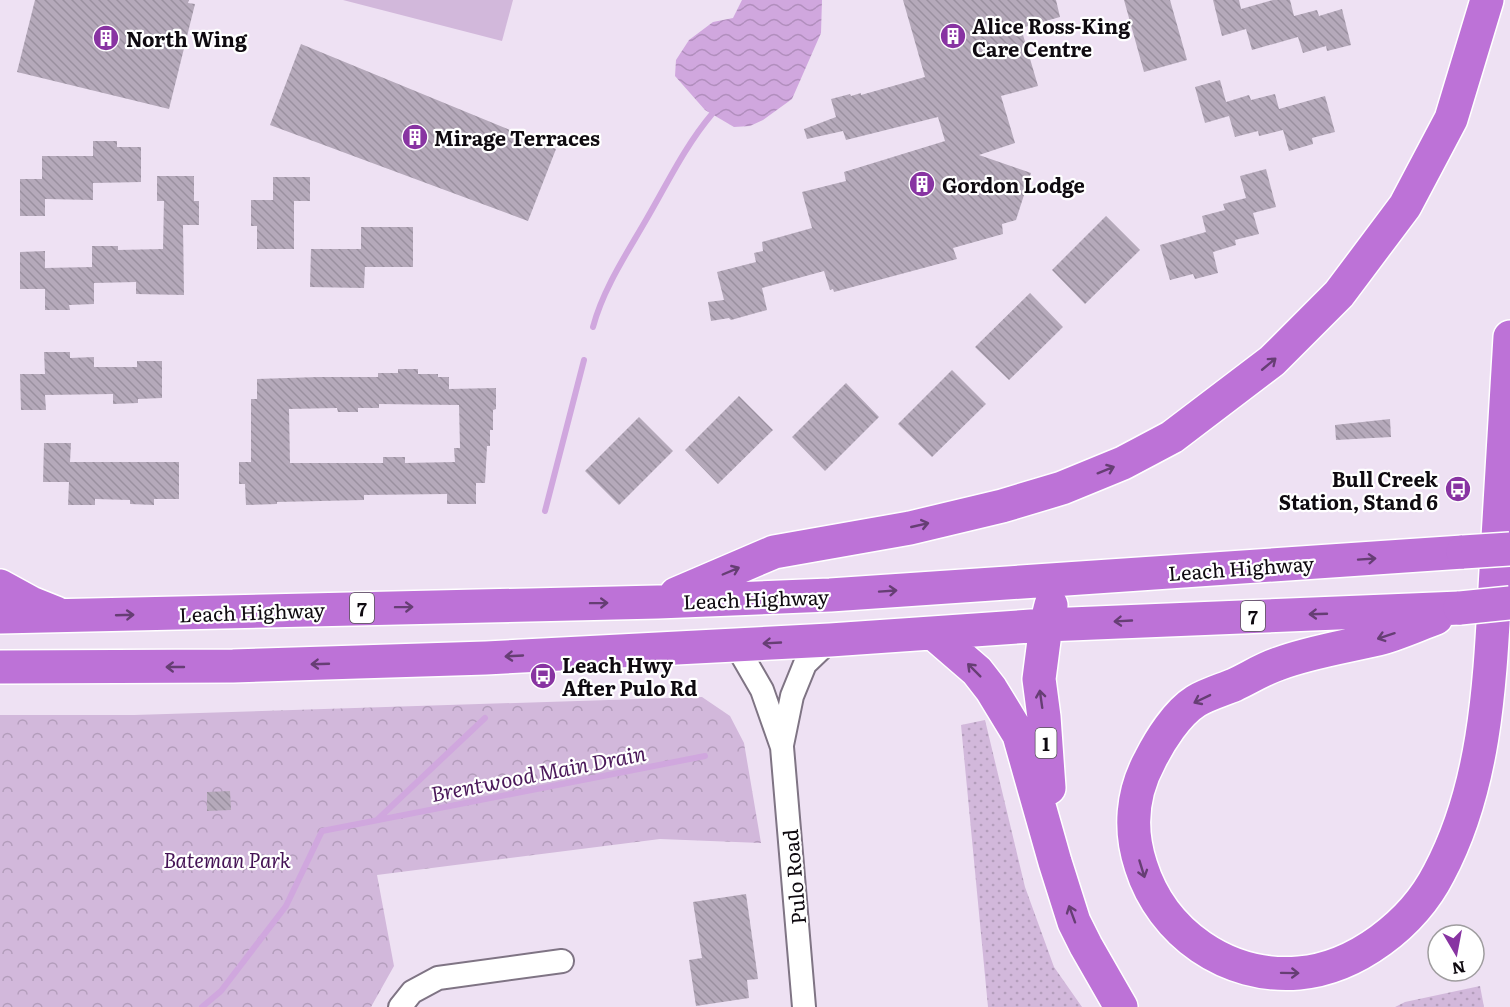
<svg xmlns="http://www.w3.org/2000/svg" width="1510" height="1007" viewBox="0 0 1510 1007" font-family="Literata,serif">
	<style>
		.grass { fill: url(#grass-dots) }
		.park { fill: url(#park-crowns) }
		.garden { fill: #d2b8db }
		.water { fill: url(#water-waves) }
		.lines { fill: none; stroke-linecap: round; stroke-linejoin: round }
		.stream { stroke: #d0a7de; stroke-width: 6 }
		.building { fill: url(#building-back-hatch); fill-rule: evenodd }
		.street-casing { stroke: #7f7484; stroke-width: 26 }
		.highway-casing { stroke: #fff; stroke-width: 36 }
		.street { stroke: #fff; stroke-width: 22 }
		.highway { stroke: #bd72d7; stroke-width: 33 }
		.highway-bridge-casing { stroke: #fff; stroke-width: 36; stroke-linecap: butt }
		.highway-bridge { stroke: #bd72d7; stroke-width: 33 }
		.oneway { stroke: #663e74 }
		.labels { text-anchor: middle; dominant-baseline: central; stroke-width: 4.5; stroke-linejoin: round; paint-order: stroke }
		.shield { fill: #fff; stroke: #575458; stroke-width: 1.5 }
		.shield-label { font-size: 18px; font-weight: bold; fill: #0f0a10 }
		.poi-label { font-size: 20px; font-weight: bold; fill: #0f0a10; stroke: #fff; text-anchor: start }
		.street-label { font-size: 20px; fill: #0f0a10; stroke: #fff }
		.park-label { font-size: 20px; font-style: italic; fill: #441254; stroke: #fff }
		.water-label { font-size: 21px; font-style: italic; fill: #4b195a; stroke: #fff }
	</style>
	<defs>
		<pattern id="grass-dots" width="8" height="8" patternUnits="userSpaceOnUse" patternTransform="scale(1.5)"><rect width="8" height="8" fill="#d2b8db"/><path d="M2 2h.1M6 6h.1" fill="none" stroke="#b39dbb" stroke-width="1.8" stroke-linecap="round"/></pattern>
		<pattern id="park-crowns" width="20" height="18" patternUnits="userSpaceOnUse" patternTransform="scale(1.5)"><rect width="20" height="18" fill="#d2b8db"/><path d="M2 6a3 3 0 1 1 6 0M12 15a3 3 0 1 1 6 0" fill="none" stroke="#b39dbb"/></pattern>
		<pattern id="water-waves" width="16" height="10" patternUnits="userSpaceOnUse" patternTransform="scale(1.5)"><rect width="16" height="10" fill="#d0a7de"/><path d="M0 5q4-4 8 0t8 0" fill="none" stroke="#b18ebd"/></pattern>
		<pattern id="building-back-hatch" width="6" height="6" patternUnits="userSpaceOnUse" patternTransform="scale(1.5)"><rect width="6" height="6" fill="#b5a9ba"/><path d="M-1 5l2 2M0 0l6 6M5-1l2 2" fill="none" stroke="#9a909f"/></pattern>
	</defs>
	<rect width="100%" height="100%" fill="#eee1f3"/>
	<path class="grass" d="M985 720 1025 887 1054 967 1082 1007H988L961 725Z
		M1480 986 1484 1007H1395L1405 1002Z"/>
	<path class="park" d="M702 697 730 716 744 743 761 843 660 839 377 875 394 966 371 1007H0V715H134Z"/>
	<path class="garden" d="M343 0H513L502 41Z"/>
	<path class="water" d="M742 0H822L821 33 792 99 763 120 750 126 734 127 705 110 675 76 676 60 689 40 713 22 733 18Z"/>
	<g class="lines">
		<path class="stream" d="M593 327C603 289 627 253 646 220 667 184 685 146 712 114
			M545 511 584 360
			M377 820 485 718
			M202 1007 221 991 286 906 322 831 705 756"/>
	</g>
	<path class="building" d="M35 0H189L188 3 195 4 169 109 17 72Z
		M903 0H1056L1060 17 1021 28 1038 86 1001 96 1015 143 979 155 1031 173 1016 220 1002 224 1003 234 953 248 957 259 834 292 833 289 830 290 824 271 762 288 767 310 731 320 729 318 711 321 708 302 724 300 717 272 756 262 754 253 763 251 762 242 812 228 802 192 846 181 844 172 945 141 938 117 846 140 843 131 807 139 804 129 836 117 831 99 850 94 851 96 861 93V95L925 77Z
		M1124 0H1170L1187 60 1144 72Z
		M1213 0H1239L1241 9 1273 0H1290L1294 16 1317 10 1319 16 1342 9 1351 45 1327 51 1326 46 1303 53 1298 37 1252 50 1246 29 1222 36Z
		M301 44 556 149 528 221 270 125Z
		M1220 80 1226 102 1249 95 1251 100 1275 94 1279 109 1325 96 1335 132 1312 138 1313 144 1289 151 1283 130 1259 136 1258 131 1235 137 1229 116 1205 123 1195 87Z
		M93 141H117V147H141V182L93 183V200L45 199V216H20V179H42V156H93Z
		M1266 169 1276 207 1253 213 1259 234 1235 240 1236 245 1213 252 1218 273 1195 279 1193 274 1170 280 1160 245 1206 232 1202 216 1225 210 1223 204 1246 198 1240 176Z
		M157 176H194V201H199V225H183L184 295 136 294V282L94 283V304L69 305 70 310H45V289H20V252L45 251V268L92 267V246H118V250L163 249 164 201H157Z
		M273 177H310V201H294V249H257V226H251V200H273Z
		M1106 216 1140 250 1085 304 1052 270Z
		M361 227H413V267H365L364 288 310 287 311 249H361Z
		M1030 293 1063 327 1009 380 975 347Z
		M44 352H70V358L94 357V367H137V361H162V398L138 399V403L113 404V394L45 395 46 410H21L20 374H45Z
		M398 369H418V374H438V377H449V389L496 388V409L493 410V430H490V446H487L485 483H476V504H447V494L364 495V500L277 502V504L246 505 245 484H239V462H251V399H257V379L318 377H378V373H398ZM379 404 459 405 460 448H454L455 462 405 463V457H383V463H290L289 409 337 408 338 412H358V408H379Z
		M952 370 986 404 932 457 898 424Z
		M846 383 879 417 825 471 792 437Z
		M739 396 773 430 718 484 685 450Z
		M639 417 673 451 619 505 585 471Z
		M1390 419 1391 437 1336 440 1335 425Z
		M44 443H71L70 462H179V499H154V505L130 504V500L95 499V505H68L69 482H43Z
		M230 791 231 810 207 811V792Z
		M746 894 758 979 747 980 749 998 696 1006 689 960 702 958 693 902Z"/>
	<g class="lines">
		<g class="street-casing">
			<path id="street" d="M736 645 762 690 782 747 804 1007
				M782 745 792 696 805 664 830 640
				M400 1007 412 992 438 978 562 961"/>
		</g>
		<g class="highway-casing">
			<path id="highway" d="M0 586 31 603 56 613
				M676 594 774 552 910 528 1002 506 1062 488 1123 463 1172 437 1272 361 1339 294 1405 206 1451 119 1487 0
				M0 617 658 602 830 595 1463 552
				M1436 618C1417 625 1398 634 1378 639 1344 647 1310 652 1278 664 1263 669 1249 678 1234 685 1222 690 1208 694 1196 701 1177 713 1160 740 1150 760 1132 793 1129 830 1141 866 1162 933 1227 979 1299 973 1356 968 1413 924 1439 873 1488 781 1490 673 1496 571 1500 493 1505 415 1510 337
				M933 633 977 671 991 689 1019 735 1055 862 1074 922 1086 946 1121 1007
				M0 667 233 666 486 658 830 640 1046 625 1460 608
				M1049 788 1044 717 1039 679 1046 625 1051 605"/>
		</g>
		<use href="#street" class="street"/>
		<use href="#highway" class="highway"/>
		<g class="highway-bridge-casing">
			<path id="highway-bridge" d="M1463 552 1510 549
				M1460 608 1510 603"/>
		</g>
		<use href="#highway-bridge" class="highway-bridge"/>
	</g>
	<defs><path id="oneway-shaft" d="M-6 0H5M1.5-3L5.5 0L1.5 3" fill="none" stroke-width="1.6" stroke-linecap="round" stroke-linejoin="round" transform="scale(1.5)"/></defs>
	<g class="oneway">
		<use href="#oneway-shaft" transform="translate(1269 364) rotate(-40)"/>
		<use href="#oneway-shaft" transform="translate(1106 470) rotate(-22)"/>
		<use href="#oneway-shaft" transform="translate(920 525) rotate(-13)"/>
		<use href="#oneway-shaft" transform="translate(1367 559) rotate(-4)"/>
		<use href="#oneway-shaft" transform="translate(731 571) rotate(-23)"/>
		<use href="#oneway-shaft" transform="translate(888 591) rotate(-4)"/>
		<use href="#oneway-shaft" transform="translate(599 603) rotate(-1)"/>
		<use href="#oneway-shaft" transform="translate(404 607) rotate(-1)"/>
		<use href="#oneway-shaft" transform="translate(1318 614) rotate(178)"/>
		<use href="#oneway-shaft" transform="translate(125 615) rotate(-2)"/>
		<use href="#oneway-shaft" transform="translate(1123 621) rotate(177)"/>
		<use href="#oneway-shaft" transform="translate(1386 636) rotate(162)"/>
		<use href="#oneway-shaft" transform="translate(772 643) rotate(177)"/>
		<use href="#oneway-shaft" transform="translate(514 656) rotate(177)"/>
		<use href="#oneway-shaft" transform="translate(320 664) rotate(178)"/>
		<use href="#oneway-shaft" transform="translate(175 667) rotate(180)"/>
		<use href="#oneway-shaft" transform="translate(974 670) rotate(-135)"/>
		<use href="#oneway-shaft" transform="translate(1041 699) rotate(-98)"/>
		<use href="#oneway-shaft" transform="translate(1202 699) rotate(154)"/>
		<use href="#oneway-shaft" transform="translate(1142 869) rotate(73)"/>
		<use href="#oneway-shaft" transform="translate(1072 914) rotate(-110)"/>
		<use href="#oneway-shaft" transform="translate(1290 973) rotate(1)"/>
	</g>
	<defs>
		<g id="building-disc" transform="scale(1.35)"><circle r="9.5" fill="#8834a2" stroke="#fff"/><path d="M-4-6H4V6H1V3H-1V6H-4ZM-2.5-4.3h1.7v1.8h-1.7ZM.8-4.3h1.7v1.8H.8ZM-2.5-1h1.7V.8h-1.7ZM.8-1h1.7V.8H.8Z" fill="#fff"/></g>
		<g id="bus-disc" transform="scale(1.35)"><circle r="9.5" fill="#8834a2" stroke="#fff"/><path d="M-5-6H5V4H4V6H2V4H-2V6H-4V4H-5ZM-3.5-4V0h7V-4ZM-3.5 1.2v1.5H-2V1.2ZM2 1.2v1.5H3.5V1.2Z" fill="#fff"/></g>
	</defs>
	<g fill-rule="evenodd">
		<use href="#building-disc" x="953" y="36"/>
		<use href="#building-disc" x="106" y="38"/>
		<use href="#building-disc" x="415" y="137"/>
		<use href="#building-disc" x="922" y="184"/>
		<use href="#bus-disc" x="1458" y="489"/>
		<use href="#bus-disc" x="543" y="676"/>
	</g>
	<g class="labels">
		<g class="shield">
			<rect x="350" y="593" width="24" height="30" rx="4.5"/>
			<rect x="1241" y="601" width="24" height="30" rx="4.5"/>
			<rect x="1035.5" y="728" width="21" height="30" rx="4.5"/>
		</g>
		<g class="shield-label">
			<text x="362" y="608">7</text>
			<text x="1253" y="616">7</text>
			<text x="1046" y="743">1</text>
		</g>
		<g class="poi-label">
			<text x="972" y="25">Alice Ross-King<tspan x="972" dy="23">Care Centre</tspan></text>
			<text x="126" y="38">North Wing</text>
			<text x="434" y="137">Mirage Terraces</text>
			<text x="942" y="184">Gordon Lodge</text>
			<text x="1438" y="478" text-anchor="end">Bull Creek<tspan x="1438" dy="23">Station, Stand 6</tspan></text>
			<text x="562" y="664">Leach Hwy<tspan x="562" dy="23">After Pulo Rd</tspan></text>
		</g>
		<g class="street-label">
			<text transform="translate(1241 567) rotate(-4)">Leach Highway</text>
			<text transform="translate(756 598) rotate(-2)">Leach Highway</text>
			<text transform="translate(252 611) rotate(-2)">Leach Highway</text>
			<text transform="translate(793 877) rotate(-95)">Pulo Road</text>
		</g>
		<g class="park-label">
			<text x="227" y="859">Bateman Park</text>
		</g>
		<g class="water-label">
			<text transform="translate(538 772) rotate(-11)">Brentwood Main Drain</text>
		</g>
	</g>
	<g transform="translate(1456 953) rotate(170)"><circle r="28" fill="#ffffff" stroke="#9f9d9f" stroke-width="1.5"/>
	<path d="M0-4.5L10 22L0 15L-10 22Z" fill="#8834a2"/>
	<text y="-9" font-size="16" font-weight="bold" text-anchor="middle" fill="#0f0a10">N</text>
	</g>
</svg>
